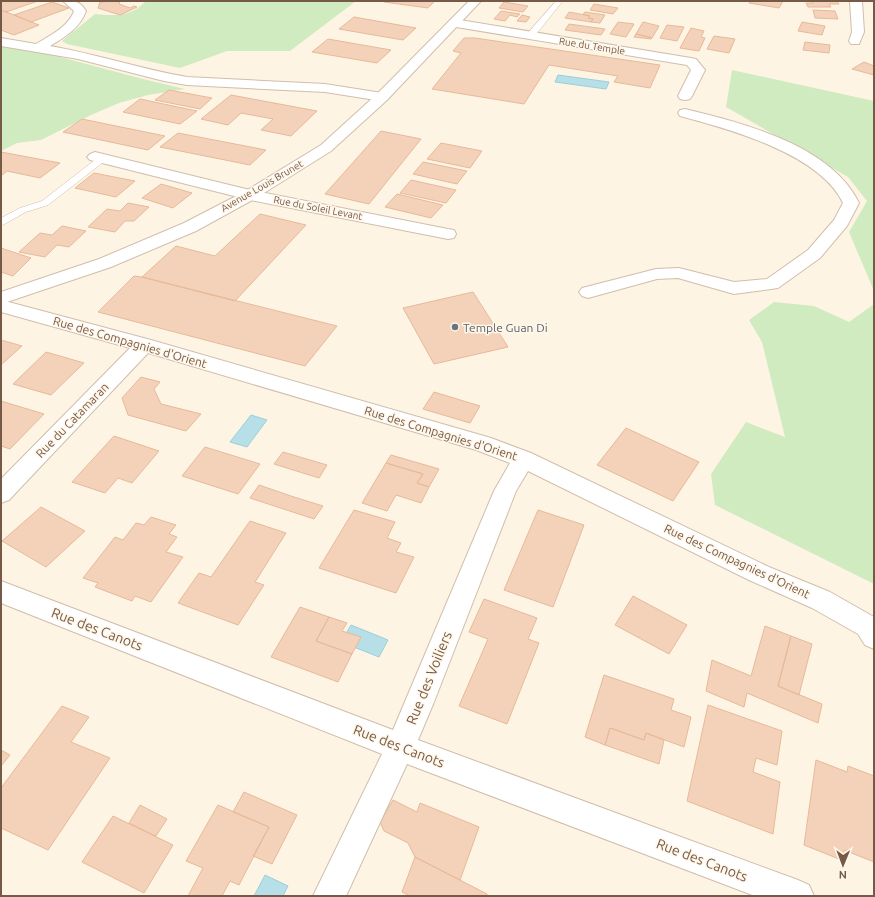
<svg xmlns="http://www.w3.org/2000/svg" width="875" height="897" viewBox="0 0 875 897" font-family="Ubuntu,sans-serif">
	<style>
		.green { fill: #d1ebc1 }
		.water { fill: #b7dfe7; stroke: #9cceda }
		.building { fill: #f4d2b9; stroke: #e7b999 }
		.lines { fill: none; stroke-linecap: round; stroke-linejoin: round }
		.service-casing { stroke: #d1beac; stroke-width: 1 }
		.minor-casing { stroke: #d1beac; stroke-width: 2 }
		.tertiary-casing { stroke: #d1beac; stroke-width: 2 }
		.service { fill: #fff; fill-rule: evenodd }
		.minor { fill: #fff; fill-rule: evenodd }
		.tertiary { fill: #fff; fill-rule: evenodd }
		.worship-dot { fill: #6b7280; stroke: #fff7ea; stroke-width: 1.5 }
		.labels { text-anchor: middle; dominant-baseline: central; stroke-width: 3; stroke-linejoin: round; paint-order: stroke }
		.far-street-label { font-size: 10px; fill: #765a48; stroke: #fff7ea }
		.worship-label { font-size: 12px; fill: #5b616d; stroke: #fff7ea; text-anchor: start }
		.street-label { font-size: 12px; fill: #765a48; stroke: #fff7ea }
		.near-street-label { font-size: 14px; fill: #765a48; stroke: #fff7ea }
	</style>
	<rect width="100%" height="100%" fill="#fdf4e3"/>
	<path class="green" d="M146 1H356L290 51H227L180 68 67 44 62 41 95 14C116 16 130 17 146 1Z
		M1 46 45 53 143 79 185 89 148 95 119 103 91 115 41 140 17 143 1 151Z
		M732 70 874 101V291L849 232 867 201 848 177 726 107Z
		M774 302 814 306 849 322 874 304V584L715 505 711 474 746 422 785 437 762 342 749 320Z"/>
	<path class="water" d="M558 75 609 82 606 89 555 82Z
		M251 415 267 420 247 447 230 442Z
		M351 625 388 640 379 657 341 642Z
		M265 875 288 886 283 896H254Z"/>
	<path class="building" d="M4 1H38L6 12 1 10V2Z
		M120 1 119 4 130 8 134 6 137 7 120 15 98 8 100 2Z
		M385 1H435L428 8 384 2Z
		M750 1H783L779 8 749 3Z
		M812 1H837L839 4H829L831 7H808L806 3H813Z
		M52 2 69 8 31 22 14 15Z
		M504 2 528 6 523 12 499 8Z
		M594 4 618 8 613 14 590 10Z
		M1 10 14 15 39 25 14 35 1 30Z
		M813 10 835 11 838 19 815 18Z
		M501 11 520 14 517 17 510 15 505 21 494 19Z
		M569 12 590 16 588 18 593 19 591 22 565 18Z
		M585 12 605 15 600 23 591 22 593 19 588 18 590 16 583 14Z
		M522 15 530 17 526 22 517 21Z
		M354 17 416 28 403 40 339 29Z
		M618 22 634 24 626 37 610 34Z
		M643 22 659 26 652 38 636 34Z
		M802 22 825 26 822 35 798 31Z
		M569 24 605 29 601 35 565 30Z
		M667 25 684 27 677 41 660 38Z
		M691 28 704 31 701 37 705 38 699 51 680 48Z
		M636 34 645 36 652 38 651 39 634 37Z
		M714 36 735 39 729 53 707 49Z
		M464 38H475L660 65 650 88 614 82 618 76 549 65 524 104 432 89 461 53 453 51Z
		M328 39 391 50 377 63 312 52Z
		M805 42 830 45 829 53 803 50Z
		M864 62 874 66V75L852 69Z
		M169 90 212 98 200 109 155 100Z
		M231 95 317 111 291 136 261 130 273 119 241 113 228 125 201 119Z
		M140 99 197 111 180 124 123 112Z
		M82 119 165 136 148 150 63 132Z
		M381 131 421 139 369 204 325 194Z
		M178 133 266 150 250 165 160 147Z
		M441 143 482 151 470 168 427 159Z
		M1 152 60 163 40 178 7 171 1 176Z
		M423 162 467 171 457 184 413 174Z
		M94 173 135 181 116 197 75 188Z
		M411 180 456 190 446 203 400 193Z
		M161 184 192 193 173 208 142 198Z
		M397 194 443 205 431 218 385 207Z
		M128 203 149 207 134 221H125L115 232 88 227 107 209 120 211Z
		M260 214 306 225 235 301 142 277 176 246 215 256Z
		M62 226 86 231 69 247 57 245 45 257 19 252 40 233 52 235Z
		M1 248 31 258 13 276 1 272Z
		M134 276 142 277 337 326 305 366 98 312Z
		M473 292 508 347 434 364 403 308Z
		M1 340 22 346 1 365Z
		M46 352 84 363 51 395 13 384Z
		M141 377 160 382 154 389 161 404 201 414 186 431 128 415 122 398Z
		M434 392 480 406 470 423 423 409Z
		M1 401 44 414 10 449 1 446Z
		M626 428 699 462 673 501 597 465Z
		M114 436 159 451 132 483 118 478 105 493 72 482Z
		M205 447 260 464 238 494 182 476Z
		M283 452 327 465 319 478 274 464Z
		M391 455 439 469 429 487 417 483 423 474 386 463Z
		M386 463 423 474 417 483 429 487 421 503 396 495 387 511 362 503Z
		M259 485 294 497 323 506 314 519 250 498Z
		M41 507 85 531 46 567 2 541Z
		M354 510 395 522 387 538 401 543 396 552 414 557 396 593 319 568Z
		M538 510 584 525 553 607 504 590Z
		M151 517 176 525 169 534 177 537 166 552 183 557 151 602 135 596 132 601 95 587 98 583 83 578 115 537 123 540 136 523 144 525Z
		M250 521 286 533 255 582 264 585 238 625 178 603 199 573 211 577Z
		M633 596 687 625 669 654 615 625Z
		M484 599 537 618 528 639 539 643 507 724 459 706 488 639 469 632Z
		M300 607 329 617 316 641 352 654 338 682 271 657Z
		M329 617 347 623 342 631 361 637 352 654 316 641Z
		M765 626 791 636 778 686 822 704 818 723 747 693 744 707 706 691 712 660 751 676Z
		M791 636 812 644 799 695 778 686Z
		M604 675 674 699 671 710 691 717 684 747 646 733 644 740 610 728 605 745 585 737Z
		M708 705 782 731 777 765 756 758 753 772 780 782 773 834 687 801Z
		M62 706 89 717 71 742 110 758 48 850 1 828V788Z
		M610 728 644 740 646 733 664 740 659 764 605 745Z
		M1 750 10 755 1 766Z
		M816 760 847 772 848 766 874 776V862L844 850V861L804 845Z
		M244 792 297 815 272 864 253 856 269 827 233 812Z
		M393 800 417 812 420 803 479 827 460 880 415 857 408 843 384 831 380 822Z
		M140 805 167 819 156 836 129 823Z
		M218 805 269 827 239 885 230 881 222 896H188L203 868 186 861Z
		M113 816 173 845 144 893 82 862Z
		M415 857 487 894V896H410L402 892Z"/>
	<g class="lines">
		<g class="service-casing">
			<path id="service" d="M556 1 562 2 533 38H527V34Z
				M103 155 106 156 107 158 106 160 48 205 26 212 1 226V218L20 208 42 201 100 156Z"/>
		</g>
		<g class="minor-casing">
			<path id="minor" d="M63 1C75 1 80 1 86 11 80 28 65 37 50 46 96 54 141 69 187 77L325 84 382 93 387 94 389 97 387 100 382 101 325 92 187 85 164 81 78 59 1 46V38L36 44C51 35 68 27 74 11Z
				M850 1H862L864 32 859 44H851L849 41 852 32Z
				M454 19 691 58 696 59 705 70 692 96 690 99 685 100 680 99 678 96 691 70 687 65 450 26 448 23 450 20Z
				M685 109C743 123 831 145 859 203L847 226 820 258 778 288 734 294 678 278 657 279 588 298 582 296 579 292 582 288 656 269 679 268 734 282 767 279 808 250 834 220 843 203C820 154 729 129 680 116L678 113 680 110Z
				M95 152 250 190 448 229 454 230 456 234 454 238 448 239 250 200 90 160 87 157 90 154Z
				M1 300 151 340 491 438 531 453 769 567 830 592 874 617V649L865 645 858 634 812 608 751 581 528 471 516 491 434 702 418 740 798 880 809 885 814 896H755L407 764 346 896H313L382 754 1 603V581L393 730 494 491 510 463 476 450 148 353 9 500 1 503V479L130 348 1 312Z"/>
		</g>
		<g class="tertiary-casing">
			<path id="tertiary" d="M469 1H481L387 100 331 151 256 198 196 231 111 267 1 304V292L99 259 184 223 244 192 321 145 377 94Z"/>
		</g>
		<use href="#service" class="service"/>
		<use href="#minor" class="minor"/>
		<use href="#tertiary" class="tertiary"/>
	</g>
	<circle class="worship-dot" cx="455" cy="327" r="4"/>
	<g class="labels">
		<g class="far-street-label">
			<text transform="translate(592 46) rotate(9)">Rue du Temple</text>
			<text transform="translate(262 186) rotate(-30)">Avenue Louis Brunet</text>
			<text transform="translate(318 208) rotate(11)">Rue du Soleil Levant</text>
		</g>
		<g class="worship-label">
			<text x="463" y="327">Temple Guan Di</text>
		</g>
		<g class="street-label">
			<text transform="translate(130 342) rotate(16)">Rue des Compagnies d'Orient</text>
			<text transform="translate(72 420) rotate(-46)">Rue du Catamaran</text>
			<text transform="translate(441 433) rotate(17)">Rue des Compagnies d'Orient</text>
			<text transform="translate(737 561) rotate(25)">Rue des Compagnies d'Orient</text>
		</g>
		<g class="near-street-label">
			<text transform="translate(97 629) rotate(21)">Rue des Canots</text>
			<text transform="translate(429 678) rotate(-68)">Rue des Voiliers</text>
			<text transform="translate(399 746) rotate(21)">Rue des Canots</text>
			<text transform="translate(702 860) rotate(21)">Rue des Canots</text>
		</g>
	</g>
	<rect width="875" height="897" fill="none" stroke="#765a48" stroke-width="4"/>
	<g transform="translate(843 865) rotate(181)" stroke="#fff7ea" stroke-width="3" paint-order="stroke">
	<path d="M0-3L7 15L0 10L-7 15Z" fill="#765a48"/>
	<text y="-6" font-size="11" font-weight="bold" text-anchor="middle" fill="#765a48">N</text>
	</g>
</svg>
